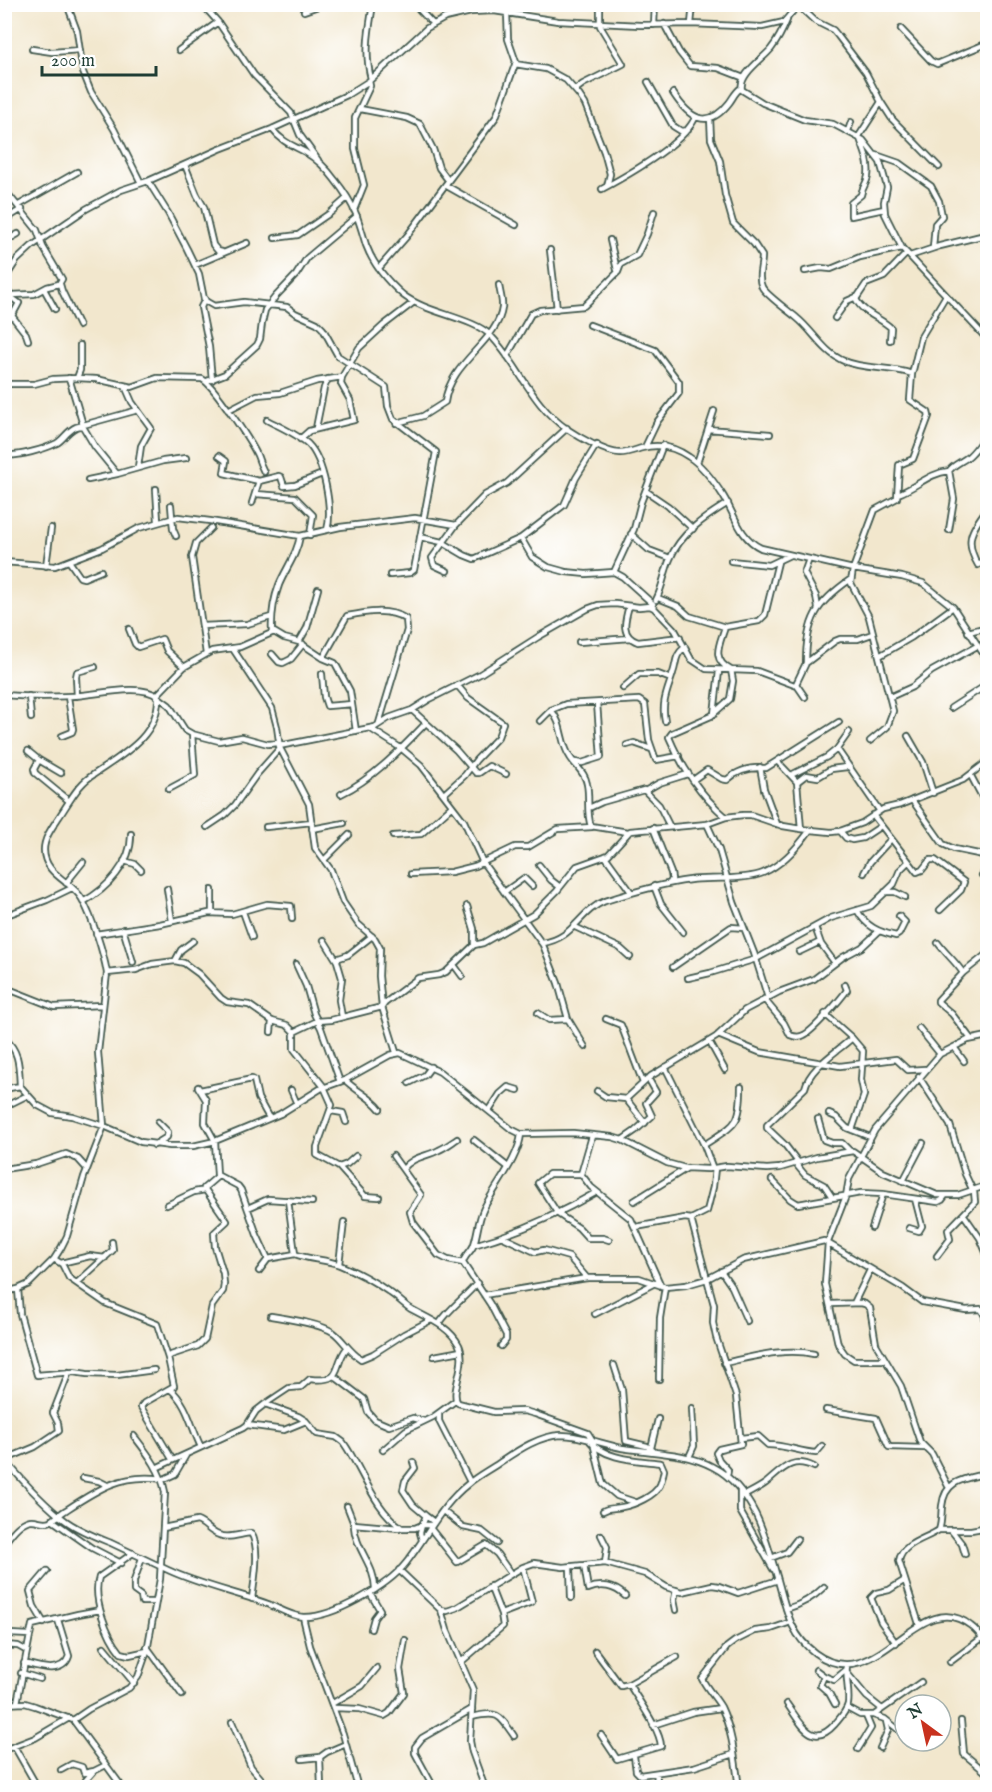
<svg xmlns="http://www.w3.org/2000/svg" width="992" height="1792" viewBox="0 0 992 1792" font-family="'IM FELL English',serif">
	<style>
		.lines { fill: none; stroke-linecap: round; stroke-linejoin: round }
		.minor-casing { stroke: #3f564b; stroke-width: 8 }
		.minor { stroke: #fff; stroke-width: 4.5 }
	</style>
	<rect width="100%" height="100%" fill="#fff"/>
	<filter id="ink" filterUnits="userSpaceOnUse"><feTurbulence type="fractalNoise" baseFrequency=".0167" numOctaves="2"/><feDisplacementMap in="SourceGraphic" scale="12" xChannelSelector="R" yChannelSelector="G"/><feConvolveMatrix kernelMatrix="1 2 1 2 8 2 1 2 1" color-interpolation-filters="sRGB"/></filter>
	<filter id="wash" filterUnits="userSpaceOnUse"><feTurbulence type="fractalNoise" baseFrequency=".008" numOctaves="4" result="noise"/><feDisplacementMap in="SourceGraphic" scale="24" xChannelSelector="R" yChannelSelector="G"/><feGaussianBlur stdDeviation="1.35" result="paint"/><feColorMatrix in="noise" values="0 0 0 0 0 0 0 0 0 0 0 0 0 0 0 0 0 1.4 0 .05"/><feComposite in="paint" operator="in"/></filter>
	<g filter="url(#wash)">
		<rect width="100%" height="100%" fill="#f2e7cd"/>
	</g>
	<g filter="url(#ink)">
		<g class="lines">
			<g class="minor-casing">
				<path id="minor" d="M67 4 77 31 83 72 91 92 114 129 141 183
					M202 4 218 22 254 75 291 113 300 135 318 160
					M360 4 373 7
					M414 4 433 24
					M493 5 494 4
					M798 5 815 21 833 30 838 36 866 73 881 102 892 119 939 167
					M304 11 324 4
					M787 20C783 30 778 40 771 49 762 60 738 75 742 90L763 103 805 120 833 124 863 140 880 162 887 187 884 202 885 214 902 248 988 340
					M664 24 679 52 690 66 718 68 744 78
					M691 24 693 4
					M654 25 655 4
					M901 29 931 61 937 64 988 43
					M32 49 52 52 80 50
					M179 50 218 22
					M515 64 546 69 566 80 579 95 585 104 604 152 610 174 607 186
					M371 79C364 53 369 30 373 4
					M648 82 673 126 681 131 688 130
					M575 90 583 84 623 64 600 26V4
					M673 93C689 118 707 131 729 103 733 98 735 92 741 88
					M881 102 859 136C864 150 870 162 868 176 867 183 862 188 861 195L851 203V216L884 209
					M360 109 407 118 420 124 433 149 439 168 448 180
					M710 118 711 139 720 161 725 195 733 223 754 244 762 256C762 267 757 276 762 287 765 294 790 312 797 318 813 331 824 353 844 361 865 370 890 366 912 374
					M272 129C282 142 292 145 305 152 317 159 327 169 335 180 343 190 351 202 356 214 360 224 363 235 366 245 373 264 388 282 403 295 426 313 473 318 490 335 519 364 531 405 567 429 579 437 606 453 620 453 628 453 635 450 642 448 660 443 675 447 689 457 703 466 713 480 722 494 734 512 739 538 761 548L853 569 902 577 923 583 953 607 988 661
					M848 131 851 122
					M876 155 899 163 931 186 939 201 942 216 935 224 933 248
					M185 165 197 195 204 207 213 245 218 251 222 252
					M148 181 168 213 187 249 199 274 204 299 207 302 214 306 244 302 287 307 295 313 317 323 323 329 338 356 386 387 388 406 393 419 436 452 414 570 410 573 390 575
					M445 185 516 225
					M4 189 37 230 43 247 62 279 59 284 47 287 34 294 11 295
					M602 189C628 175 683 144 695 118
					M19 205 77 172
					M354 210 364 185 355 149V118L370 86 369 81
					M9 217 22 209
					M987 219H988
					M275 238 298 235 330 213 347 198
					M610 240 617 270
					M4 242 18 234
					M550 250 557 309
					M910 256 940 246 981 236
					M195 265 247 243
					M379 268 407 236 496 117 516 62 508 39 507 13
					M805 271 821 268 831 269 860 257 902 248
					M4 280 17 260 32 246 86 209 121 190 148 181 220 149 272 129 347 95 369 81 427 28 445 18 471 12 494 11 558 21 640 25 691 24 762 27 784 22 799 4
					M60 284 62 291 79 326
					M44 289 55 309
					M4 292 19 303 12 316 26 334 28 340
					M205 299 201 307 209 347 212 380
					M835 318 847 301 856 297
					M590 325 655 350 679 382V393L657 422 645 447
					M890 340 891 328C881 318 862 313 856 299L866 284 884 277 907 253
					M507 356 531 314 540 310 584 306 618 272 621 264 637 255 647 234 654 212
					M69 378 83 425
					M77 378 80 370V345
					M207 381 225 374 257 345 260 339 262 323 265 310 276 296 296 275 307 258 357 216
					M4 384H34L53 379 77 378 96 379 132 387 157 378 202 379C213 384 251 442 257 455 259 461 261 466 264 472
					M125 386 132 402 151 428 141 446 138 467
					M228 410 257 395 280 393 317 381 342 377
					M267 420C280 427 297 434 308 444 324 460 333 509 327 530
					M396 423 423 416 445 402C450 362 498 341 502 308 503 301 500 293 499 285
					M82 425 95 447 117 474 163 461 186 458
					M316 428 324 388 328 379
					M708 429 770 434
					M300 439 309 431 354 420 350 400 341 384 342 377 359 348 384 325 414 302
					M4 455C18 457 45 449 57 443 64 439 67 431 76 427L138 410
					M219 456 226 461 224 473 259 481 252 503
					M697 463 714 411
					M949 471 954 499 949 530
					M88 480 117 474
					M259 481 279 476 281 477 284 486 295 485 322 474
					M156 489 158 521
					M646 491 668 506 693 529
					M256 494 295 497 313 515 310 535
					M898 494C917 487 929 473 949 471 954 464 962 462 969 456 977 449 982 440 988 431
					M171 505 173 529 176 536
					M987 509C971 530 964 541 978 565L988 560
					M631 534 649 550 670 558
					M420 537 442 542 464 555 474 559 521 538 564 505 576 478 597 444
					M521 538 532 557 548 567 566 572 586 574 614 572 623 577 653 604
					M809 559 804 573 816 596 818 608
					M69 561 80 577 84 578 101 571
					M731 561 769 565 790 555
					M4 562 55 566 102 548 139 528 178 517 210 521 300 536 340 527 415 518 456 525 485 495 507 483 567 428
					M46 566 51 528
					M447 571 434 565 432 558 456 525
					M614 572 634 529 641 502 663 445
					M658 598 678 606 689 616 725 627 759 621 765 615 778 562
					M656 600C663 587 664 572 670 559 680 534 705 517 728 503
					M629 606C625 620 620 636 638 642L680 637
					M202 626 247 624 271 617
					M725 627C720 644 710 659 731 670L733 681 730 699 711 716 672 733 669 737C681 766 701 796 726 817
					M129 629 135 644 138 647 162 639 167 651 184 667
					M968 632 988 627
					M272 633C271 615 273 601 279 585 286 568 297 555 300 536
					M299 642 307 628 318 589
					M579 642 630 638
					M233 649 272 708 277 727 280 748 309 804 315 848 331 870 343 902 358 924 375 939 380 948 379 976 382 1007 331 1020 317 1021 294 1032
					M206 654 192 557 196 543 211 528
					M272 654 279 662 283 663 291 659 303 644
					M881 655 912 637 953 607
					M323 658 347 616C367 612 388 608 406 619L407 630 379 723
					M806 663C806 620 816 603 851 579
					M322 674 324 697 327 706 352 704
					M623 688 639 674H658L671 679
					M4 695C26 697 49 697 71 696 92 696 142 682 158 697 159 738 118 757 90 777 77 786 68 804 59 817 53 826 44 838 44 850 44 875 72 881 82 899 93 920 103 950 107 973L98 1052 104 1126 84 1177 67 1236 61 1248 54 1259 29 1284 18 1289 4 1292
					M157 695 184 667 212 651 240 647 274 632 284 638 299 642 323 658 335 663 350 691 356 731
					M29 696 31 718
					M77 696 76 677 77 672 95 667
					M158 697 169 705 185 730 192 734 219 741 242 737 268 744 278 743
					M805 697 796 684 806 663 835 641 840 639H858L872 634
					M890 697 912 687 932 671 977 646
					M951 708 988 684
					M412 710 456 750 476 773H479L489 766 506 774
					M551 710C563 723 560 743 570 757 576 767 585 772 587 784 590 798 586 813 591 826L628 832
					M714 714 719 671
					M540 721 551 710 566 704 639 700 645 704 649 740 656 760 679 756
					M665 721C661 702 668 690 673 673 677 662 674 656 685 647
					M371 729 402 749 421 765 464 821 483 863 543 945 558 983 568 1019 585 1047
					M62 736 72 732 73 729 68 697
					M908 736 923 762 933 793
					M870 741 887 727 893 711 869 617 851 583 853 569 875 510 897 498 899 465 913 459 929 416 928 412 910 400 912 374 921 337 945 297
					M627 745 634 743 651 749
					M279 746 375 727 389 718 412 710 428 700 480 674 538 637 587 609 598 605 615 604 639 607 650 606 654 608 675 630 691 659 706 669 757 671 797 686
					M837 749 879 810
					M28 751 39 760 61 773
					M39 760 34 769 35 773 69 801
					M575 762 582 763 601 757 597 703
					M778 762 797 782 801 829
					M760 767 764 789 777 824
					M791 775 827 757 837 749 849 732
					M971 776 988 808
					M693 780 707 770 722 779 727 780C738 770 751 767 766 768L839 722
					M797 782 806 775 818 777 831 769 847 767
					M169 789 195 775 192 734
					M645 791 659 783 688 774
					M341 794C374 778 400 750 425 724
					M444 794 465 775 476 760 498 737 503 723 468 698 457 685
					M912 800 943 844 954 849 988 856
					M589 808 602 802 644 790 659 805 670 827
					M873 815 917 872 922 870 930 860H935L964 882 961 890 940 910
					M707 824 719 850 734 902 754 953 768 998
					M207 827 225 815 235 805 257 774 280 748
					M266 827 312 822
					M653 828 671 873 672 879 670 883
					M312 829 344 823
					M840 831 846 838 852 840 863 838 881 826
					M393 836 421 834 452 806
					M605 856 631 892
					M325 859 349 835
					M124 861 135 864 141 870
					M539 865 551 880 560 887
					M864 873 870 862 891 839
					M411 874 451 872 475 866 515 847H528L558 829 592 827
					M982 875 988 878
					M66 883 83 862
					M654 886 661 904 683 932
					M167 889 172 921
					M504 892 524 878 532 886
					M885 892H895L905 897
					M83 902C107 889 132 863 131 834
					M467 906 474 929V945
					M857 910C866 927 879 932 896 936L899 934 905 922 899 916
					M243 912 252 937
					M212 913V890
					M4 916 47 900 72 888
					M575 927 620 948 630 957
					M815 927 821 944 835 963
					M123 929 133 962
					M96 934 160 924 209 913 232 914 267 904 291 906 292 919
					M324 940 337 961 342 978 339 1000 342 1017
					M542 943C574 939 579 911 605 901 633 892 660 884 690 880 707 878 748 880 763 873 781 865 798 847 810 830
					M938 943C946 954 956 962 963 973L938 1000V1002L952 1014 971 1039
					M799 952 820 942
					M336 959 348 955 372 936
					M175 961 181 950 193 941
					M296 964 306 986 314 1014 321 1028 340 1082
					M454 965 462 976
					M673 967 731 927 744 928
					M107 973 136 970 152 964 175 961 184 963 199 974 221 998 227 1002 249 1005 272 1021 287 1025 294 1032V1049L324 1087 332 1105 317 1147V1155L339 1167 365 1196 379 1197
					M963 973 988 953
					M688 978 710 973 756 959 831 918 871 906 894 884 900 870 908 862
					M11 990 54 1007 102 1005
					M764 999 784 1023 790 1035C795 1037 799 1038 804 1035 813 1031 840 1000 847 990L845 985
					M538 1013 549 1020 568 1019
					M825 1014 852 1038 863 1051 861 1080 864 1095 852 1130
					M606 1019 621 1025 643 1083
					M919 1028 940 1054
					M271 1032 272 1021
					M718 1035 759 1052 840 1066 896 1059 908 1070 925 1069
					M4 1038C20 1051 19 1067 20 1086
					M709 1041 725 1070
					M954 1047 964 1061
					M396 1052 382 1007 385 1003 418 978 439 975 446 972 474 945 483 943 534 914 557 891 577 866 608 855 630 831 707 824 726 817 743 815H751L783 826 801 829 831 832 840 831 862 823 883 809 900 805 963 780 988 761
					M665 1067 704 1145 713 1169
					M919 1077 950 1125 965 1174 973 1191
					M345 1080C356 1091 371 1097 380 1109
					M409 1083 425 1075 431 1067
					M198 1087 206 1100 205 1123 215 1141 217 1175 238 1186 241 1190 257 1235 268 1259 295 1254
					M4 1089 20 1086 37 1105 52 1113 72 1116 104 1126 141 1142 170 1146H193L215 1141 280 1114 320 1089 345 1080 390 1055 400 1053 440 1072 511 1129 521 1134 573 1133 612 1137 622 1140 667 1163 685 1168 708 1169 727 1166 767 1169 780 1168 817 1157 853 1151 883 1172 937 1195H958L988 1185
					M200 1090 252 1079 254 1080 258 1098 269 1118
					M291 1090 297 1104
					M597 1091 606 1097 626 1099 645 1123
					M626 1099 651 1076 716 1037 745 1010 779 992 814 979 843 957 862 947 878 932
					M4 1107 28 1095
					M331 1111 343 1113 346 1122
					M489 1111 500 1094 508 1087 518 1090
					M829 1114 836 1117 847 1128 870 1137
					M818 1119 824 1140 832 1143H842L850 1151
					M592 1136 581 1174 591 1187 631 1219 661 1286
					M474 1140 508 1167
					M622 1140 635 1131 652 1116 646 1103 656 1092 648 1078
					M154 1145 167 1137 168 1132 158 1122
					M704 1145C735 1124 741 1126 741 1087
					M393 1156 421 1195 410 1212 413 1222 438 1255 448 1260 463 1263
					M798 1162 785 1145 767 1128V1125L805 1088C810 1067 837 1052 852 1038
					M795 1163 805 1175 824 1185 832 1197
					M339 1167 347 1164 356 1156
					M4 1169 36 1164 66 1154 78 1159 87 1169
					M403 1169C413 1156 426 1157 439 1150 446 1147 451 1143 457 1139
					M581 1174H549L538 1183 558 1214 579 1228 588 1238H603L609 1240
					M772 1180 790 1199 798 1204 861 1193 883 1194 938 1202 942 1200 945 1196
					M903 1181 923 1143
					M288 1200 295 1254C309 1260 326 1259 340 1265 357 1272 375 1282 389 1292 397 1297 403 1304 411 1309 429 1319 449 1326 459 1345 468 1364 449 1392 458 1403L494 1412 524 1411 535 1414 588 1433 593 1441
					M634 1201 687 1168
					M167 1205 194 1192 205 1190
					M248 1208 268 1199 312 1202
					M964 1215 980 1238 988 1257
					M691 1219 707 1211 713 1187 715 1168
					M636 1227 685 1218 691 1219 714 1305 713 1323 716 1337 736 1396 741 1444 719 1449 716 1453 719 1460 728 1470 727 1476
					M872 1228 883 1194
					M909 1228 919 1231 922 1226 915 1199
					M503 1237 535 1252 544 1250 569 1257 587 1278
					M474 1245C517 1233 557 1215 595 1193
					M937 1256 950 1239 948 1230 975 1202 974 1191
					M54 1259 62 1264 69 1278 105 1303 157 1324 168 1358
					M61 1263 90 1256 105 1258
					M339 1264 344 1222
					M259 1271 268 1259
					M721 1271 732 1287 747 1321
					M77 1283 113 1250 112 1242
					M18 1289 20 1314 37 1375 73 1372 87 1374 117 1375 154 1370
					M484 1295 587 1278H639L665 1287 686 1285 707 1279 743 1260 824 1241 903 1288 922 1302 966 1310 981 1309 985 1316 988 1341
					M854 1303 870 1270
					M831 1304 861 1303 865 1304 870 1308 876 1344 901 1386 920 1442 932 1454 948 1486
					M595 1314 655 1283
					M271 1316C288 1319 318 1323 333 1332 343 1339 349 1352 361 1359L373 1354 404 1334 431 1320
					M439 1324C450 1307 465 1298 477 1283
					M501 1346 506 1340V1335L490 1304 463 1263C464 1255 472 1252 474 1244 478 1232 478 1220 484 1208 495 1186 519 1158 521 1134
					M434 1356 461 1351
					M884 1360H854L845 1354 838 1344 825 1284 828 1242 846 1196 849 1179 875 1130 940 1054 968 1040 988 1036
					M724 1363C752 1357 786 1347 814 1354
					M614 1365 622 1390 626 1441 647 1446 655 1452
					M334 1376 364 1399 368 1412 375 1420 389 1426 413 1418 424 1421
					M659 1379 660 1318 665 1287
					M170 1389C188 1404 191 1427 201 1447
					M265 1404 298 1416 306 1421 317 1434 336 1437 343 1442C363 1470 373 1508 402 1528H415L422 1525 426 1516 434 1522
					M826 1410 876 1418 889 1447 925 1448
					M439 1413V1421L470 1482
					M247 1425 284 1430 306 1421
					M741 1438 758 1436 768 1445C785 1445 800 1452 816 1453L822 1446
					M589 1440C604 1460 637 1460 661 1463L664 1470C663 1475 662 1480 660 1485 655 1496 634 1505 622 1507 615 1509 610 1507 603 1511
					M594 1447 603 1484 617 1496 635 1502
					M651 1448 658 1419
					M383 1450 406 1430 433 1417 455 1401
					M689 1457 694 1446 692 1408
					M4 1459C21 1479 45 1506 66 1521 80 1531 96 1537 111 1543 130 1552 149 1561 168 1570 200 1585 235 1592 268 1604 280 1609 291 1616 303 1617 333 1618 388 1586 406 1563 427 1537 441 1505 468 1484 477 1476 489 1470 499 1463 517 1451 538 1436 561 1435 581 1435 602 1444 622 1448 652 1453 686 1452 713 1467 753 1488 766 1537 777 1577 786 1607 789 1634 815 1653 878 1700 918 1583 971 1626 978 1631 983 1639 988 1645
					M172 1459 141 1407 144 1403 174 1386 168 1358 171 1355 198 1346 205 1339 212 1306 223 1291 224 1284 223 1273 215 1247 214 1233 227 1221 204 1188 218 1176
					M4 1460 35 1447 59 1431 58 1423 53 1413 69 1372
					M413 1462 415 1468 405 1481 403 1490 413 1505 426 1516
					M156 1468 243 1428 247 1425 256 1411 265 1404 289 1388 301 1387 310 1379C345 1383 332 1366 347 1348
					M83 1478 99 1481 107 1485
					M162 1480 175 1474 186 1455
					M740 1491V1511L773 1569
					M744 1496C751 1492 759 1488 766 1483 782 1470 791 1456 814 1467
					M347 1506 354 1524 399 1528
					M443 1511 463 1527 482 1531 497 1543
					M52 1520 92 1548 121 1563
					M354 1524C354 1548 376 1566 375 1590
					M163 1528 197 1521C203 1523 207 1528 213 1532 226 1541 238 1534 251 1533 261 1548 254 1581 252 1599
					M430 1528 457 1562 486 1545 497 1554 511 1574
					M939 1530H971L988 1527
					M951 1530 962 1544 965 1554
					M601 1535 607 1547 605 1563
					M422 1540 420 1533 422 1525H432
					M4 1544C10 1535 21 1520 32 1520 39 1520 44 1524 51 1521 56 1518 61 1513 66 1510 98 1489 122 1473 162 1479
					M133 1553 99 1577C92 1598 107 1636 121 1653L129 1655 147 1651
					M142 1558 134 1581V1591L141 1596 142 1602H156
					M771 1558 787 1552 797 1539
					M584 1565 588 1589C601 1583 615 1586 625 1596
					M570 1567 571 1598
					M399 1570 441 1610 447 1611 456 1608 523 1567 534 1563 563 1567 605 1563 645 1574 666 1587 682 1592 712 1585 719 1586 738 1593 778 1580
					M676 1590 674 1600 676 1610
					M370 1593 380 1610 374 1618 371 1629
					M786 1609C801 1605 813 1598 824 1587
					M441 1610 447 1630 473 1690 470 1741 472 1752 485 1788
					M501 1614 532 1602 523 1567
					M303 1617 310 1646 343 1734 358 1788
					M44 1623 34 1606 30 1591 47 1571
					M919 1624 899 1561C902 1543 926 1539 939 1530 942 1522 941 1514 942 1506 945 1479 965 1479 988 1473
					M9 1634 30 1635
					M896 1643 881 1622 871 1598 876 1593 889 1590 905 1580
					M4 1645 18 1646 27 1651
					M104 1647 134 1683
					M147 1647 182 1695
					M595 1651 621 1686 629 1684 677 1657
					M461 1662 503 1626 501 1614 490 1586
					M950 1662 982 1638
					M24 1663C38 1667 63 1675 69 1656L58 1620
					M816 1670 824 1676 834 1680 846 1670
					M21 1673 40 1679
					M847 1673 867 1697 882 1709
					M824 1676 820 1685 829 1693 835 1704
					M17 1703 32 1625 78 1614 100 1610
					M333 1703 362 1686 377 1668
					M4 1704 25 1703 35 1706 73 1720 123 1788
					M787 1704C801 1723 812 1750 835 1724 840 1718 846 1712 848 1704 850 1692 845 1678 847 1666
					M335 1708 359 1709 384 1716 389 1713 404 1693 400 1669 405 1640
					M847 1708 860 1715H873L885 1719 905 1735
					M874 1715 921 1682
					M472 1717C498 1711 499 1714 514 1736
					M73 1720 89 1709 129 1688 138 1677 147 1651 160 1579 165 1492C161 1470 147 1453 134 1436
					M961 1721 964 1754 988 1774
					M232 1722 251 1767 269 1788
					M653 1725 693 1712 721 1708
					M601 1735 617 1759 661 1746C660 1729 638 1700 629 1684
					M14 1746 38 1788
					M880 1748 888 1730 886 1721
					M858 1749 871 1728 866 1716
					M4 1750 35 1738 69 1718
					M634 1756 636 1771 640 1775 694 1767 734 1754
					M302 1759 320 1757
					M61 1770 72 1764 82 1767 84 1773 94 1771
					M86 1780 94 1771 106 1765
					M277 1788 283 1784
					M321 1788 320 1757 327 1752 346 1744
					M434 1788 415 1753V1747L422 1738 472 1709
					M656 1788 657 1773
					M739 1788C735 1761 733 1732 721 1707 715 1697 707 1689 702 1679L727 1647 735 1641 755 1631 771 1629 791 1622"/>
			</g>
			<use href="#minor" class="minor"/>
		</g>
	</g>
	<rect width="992" height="1792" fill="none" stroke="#fff" stroke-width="24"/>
	<g transform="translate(923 1723) rotate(327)"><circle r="28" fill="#ffffff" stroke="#a5b1ae" stroke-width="1.5"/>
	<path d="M0-4.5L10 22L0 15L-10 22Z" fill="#c8321e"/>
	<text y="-9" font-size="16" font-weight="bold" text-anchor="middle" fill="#1f3d34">N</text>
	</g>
	<path d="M42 66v9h114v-9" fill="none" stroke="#1f3d34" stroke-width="3"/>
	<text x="51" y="66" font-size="18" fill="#1f3d34" stroke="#ffffff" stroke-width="4.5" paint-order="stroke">200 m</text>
</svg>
